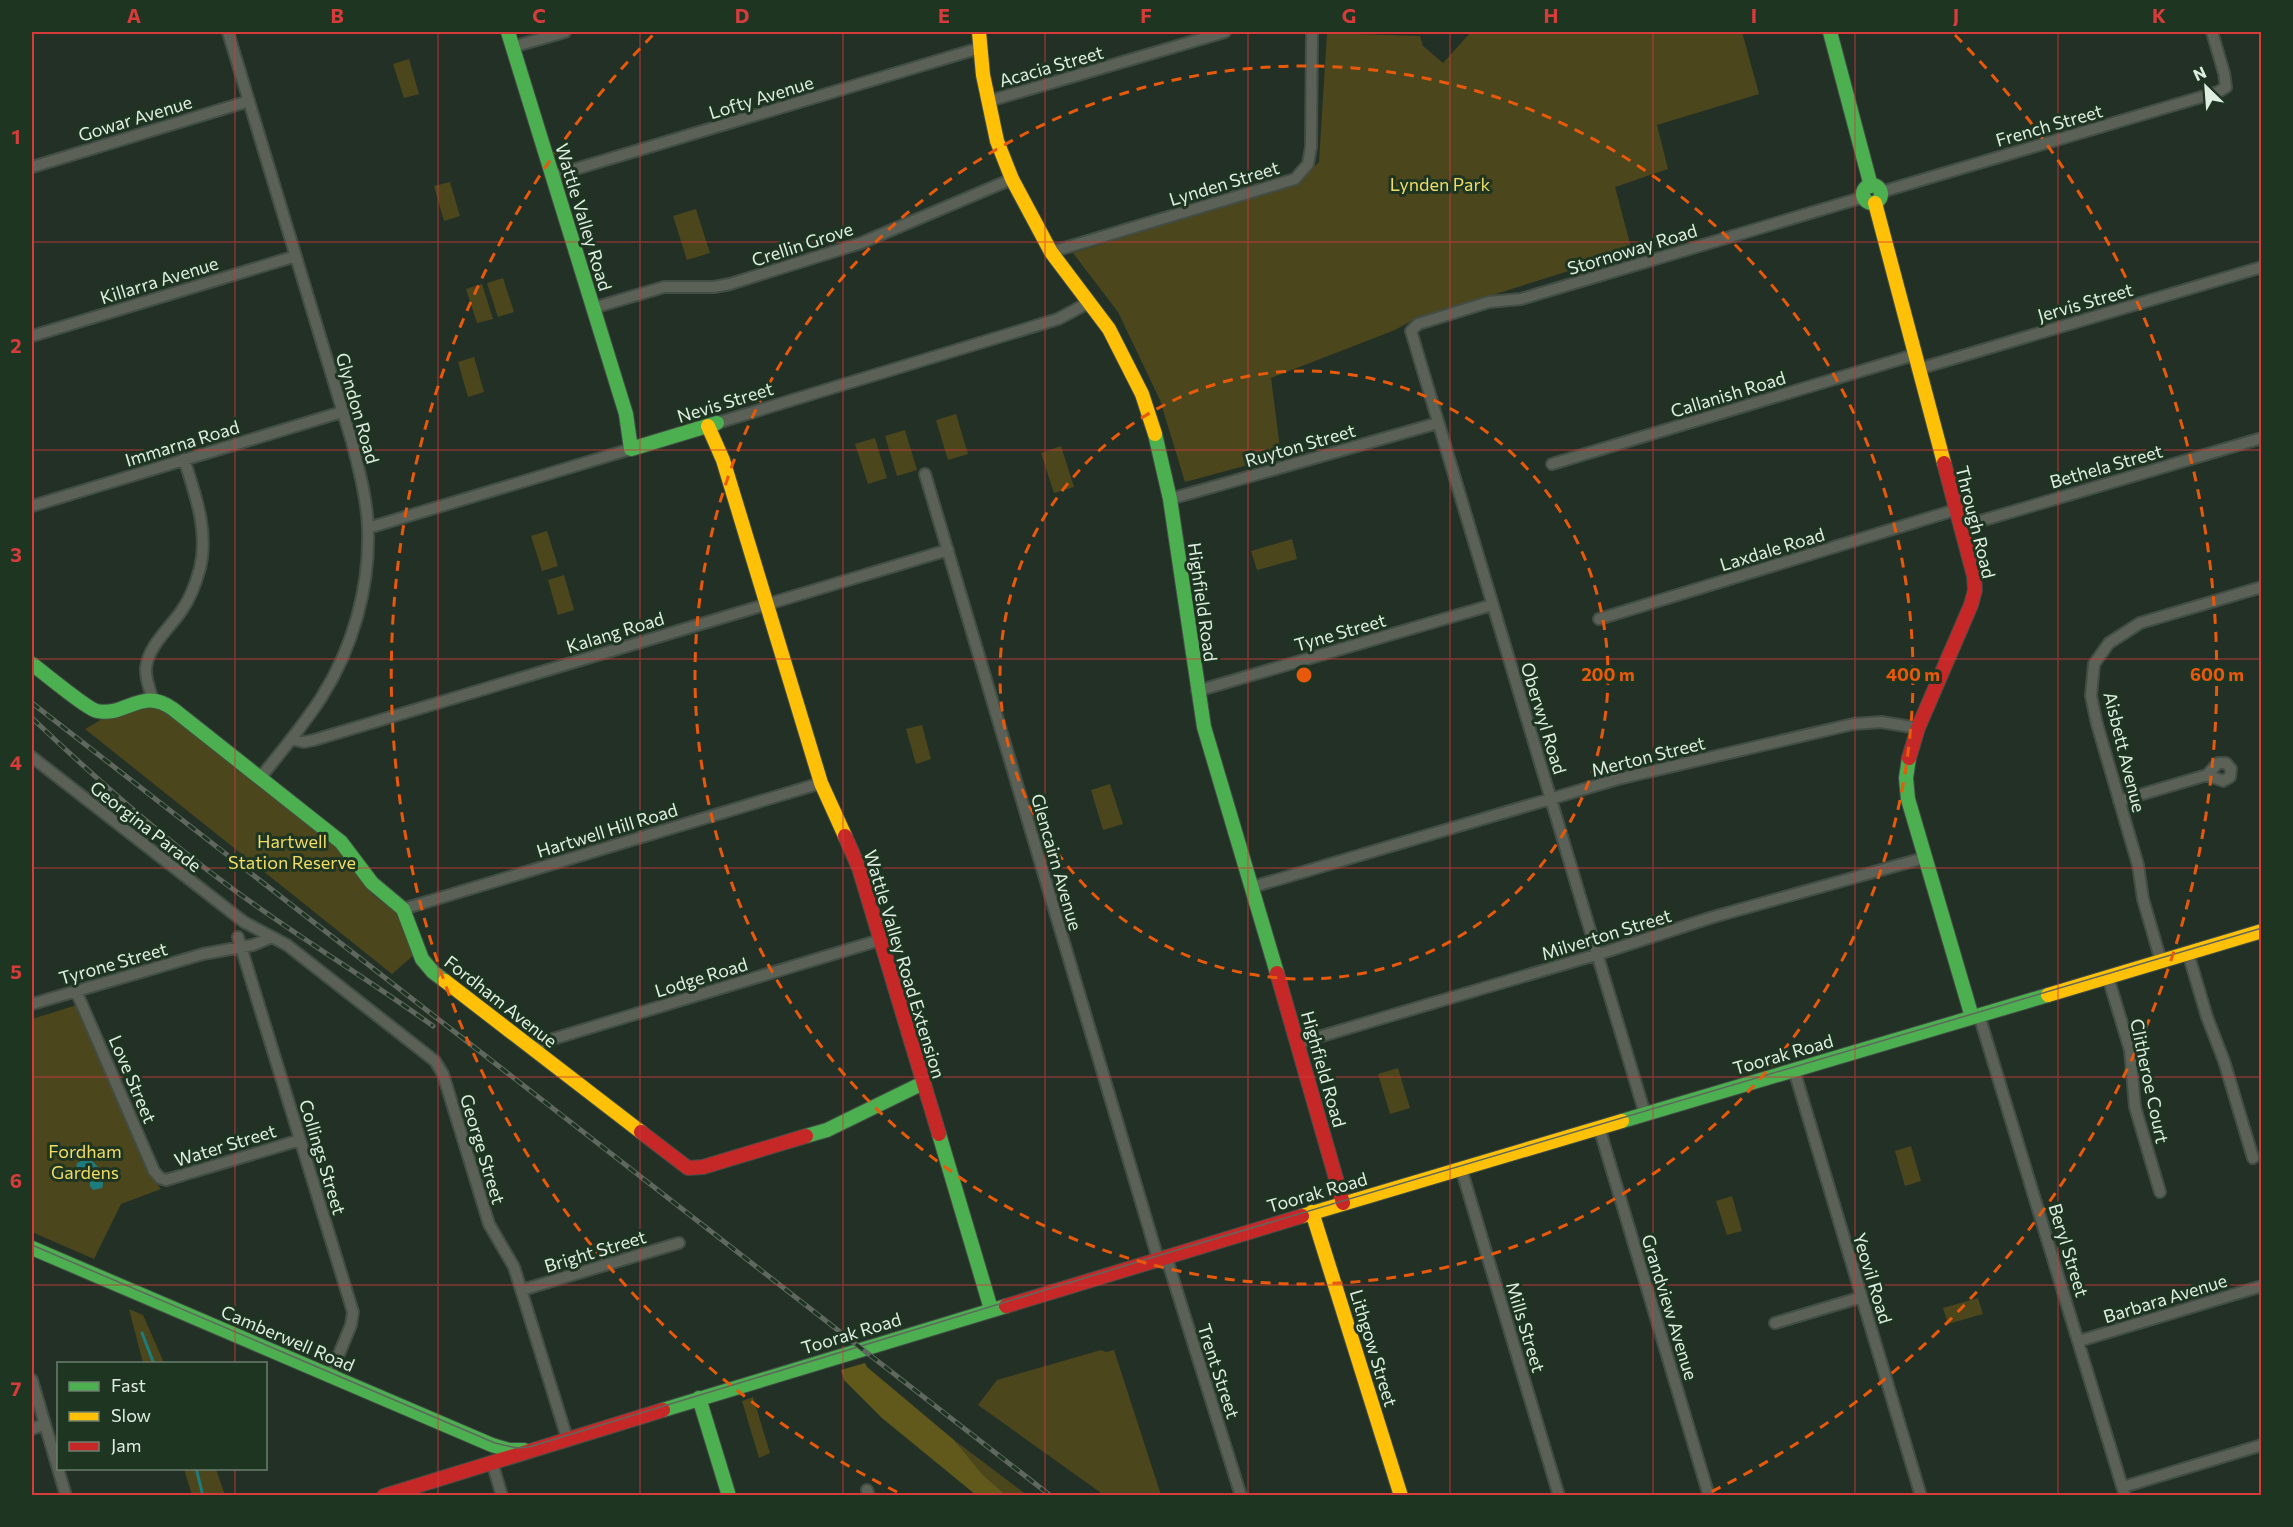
<svg xmlns="http://www.w3.org/2000/svg" width="2293" height="1527" viewBox="0 0 2293 1527" font-family="Commissioner,sans-serif">
	<style>
		.green { fill: #4c461d }
		.forest { fill: #61591c }
		.water { fill: #1d7c7d }
		.lines { fill: none; stroke-linecap: round; stroke-linejoin: round }
		.stream { stroke: #1d7c7d; stroke-width: 3 }
		.street-casing { stroke: #424e45; stroke-width: 14 }
		.fast-casing { stroke: #424e45; stroke-width: 16 }
		.slow-casing { stroke: #424e45; stroke-width: 16 }
		.jam-casing { stroke: #424e45; stroke-width: 16 }
		.street { stroke: #5b6156; stroke-width: 10 }
		.fast { stroke: #4caf50; stroke-width: 14 }
		.slow { stroke: #ffc107; stroke-width: 14 }
		.jam { stroke: #c62828; stroke-width: 14 }
		.tram { stroke: #5f675e; stroke-width: 1.5 }
		.rail-casing { stroke: #5f675e; stroke-width: 5 }
		.rail { stroke: #1e3522; stroke-width: 3; stroke-dasharray: 9; stroke-linecap: butt }
		.grid { fill: none; stroke: #d73c3b; stroke-width: 1.5; stroke-opacity: 0.55 }
		.ring { fill: none; stroke: #e8590c; stroke-width: 3; stroke-dasharray: 10 8 }
		.labels { text-anchor: middle; dominant-baseline: central; stroke-width: 6; stroke-linejoin: round; paint-order: stroke }
		.street-label { font-size: 18px; fill: #e0eee2; stroke: #1e3522 }
		.park-label { font-size: 18px; fill: #f1dc66; stroke: #1e3522 }
		.centre { fill: #e8590c; stroke: #1e3522; stroke-width: 3 }
		.ring-label { font-size: 18px; text-anchor: middle; font-weight: bold; fill: #e8590c; stroke: #1e3522; stroke-width: 6; stroke-linejoin: round; paint-order: stroke }
		.neatline { fill: none; stroke: #d73c3b; stroke-width: 2 }
		.grid-label { font-size: 20px; text-anchor: middle; font-weight: bold; fill: #d73c3b }
	</style>
	<rect width="100%" height="100%" fill="#233026"/>
	<path class="green" d="M1471 32H1742L1759 94 1657 125 1668 169 1615 187 1632 251 1413 320 1395 330 1271 378 1281 456 1185 482 1160 400 1118 312 1073 253 1299 183 1319 162 1327 33 1420 36 1423 46 1443 63Z
		M409 59 419 94 404 98 393 64Z
		M450 182 460 216 444 221 434 186Z
		M696 209 710 253 687 260 673 216Z
		M503 278 514 312 498 317 487 283Z
		M482 284 493 319 477 323 466 289Z
		M474 357 484 392 468 397 458 362Z
		M956 414 968 454 948 460 936 420Z
		M905 430 917 470 897 476 885 436Z
		M875 438 887 478 868 484 855 444Z
		M1061 446 1074 487 1054 493 1041 453Z
		M547 531 558 566 542 571 531 536Z
		M1292 539 1297 559 1257 570 1251 551Z
		M564 575 574 610 558 615 548 580Z
		M153 707 163 710 342 851 341 856 347 863H352L372 890V894L386 905 392 906 399 916 415 954 392 974 85 729 104 718Z
		M922 725 931 759 916 764 906 729Z
		M1110 784 1123 824 1103 830 1091 790Z
		M77 1005 150 1175 161 1189 121 1204 94 1259 32 1232V1019Z
		M1398 1068 1410 1108 1390 1114 1378 1074Z
		M1911 1146 1921 1181 1905 1186 1895 1151Z
		M1732 1196 1742 1231 1727 1235 1716 1201Z
		M1978 1298 1983 1314 1948 1324 1943 1308Z
		M129 1309 143 1315 164 1363H143Z
		M1101 1350 1106 1352 1114 1350 1161 1495H1104L978 1405 997 1380Z
		M753 1397 770 1453 759 1458 742 1401Z
		M954 1440 1027 1495H1006L983 1475Z
		M184 1469H216L225 1495H192Z"/>
	<path class="forest" d="M865 1363 867 1367 954 1440 983 1475 1006 1495H976L882 1418 844 1380 841 1370Z"/>
	<path class="water" d="M87 1158C98 1163 106 1177 102 1188L93 1190 90 1186V1176L80 1177 76 1168 77 1163Z"/>
	<g class="lines">
		<path class="stream" d="M142 1333 154 1364
			M196 1468 203 1496"/>
		<g class="street-casing">
			<path id="street" d="M228 32 352 442C359 470 367 499 368 528 370 587 353 648 321 698 303 726 281 752 260 778
				M512 47 565 32
				M989 101 1225 32
				M32 167 249 101
				M552 176 980 48
				M1881 192 2218 92 2226 87 2224 73 2212 32
				M1051 252 1295 179 1308 164 1311 147 1312 32
				M593 308 664 287H714L730 284 861 243 1012 179
				M32 336 296 256
				M1918 369 2262 267
				M717 423 1058 319 1088 303
				M1552 464 1914 355
				M925 474 1158 1259
				M1170 499 1438 423
				M32 506 342 412
				M1960 527 2262 438
				M368 528 631 449
				M1599 619 1955 510
				M1197 691 1492 605
				M153 700C150 690 145 679 146 668 148 646 170 628 182 610 191 597 196 583 200 568 209 531 195 494 184 459
				M291 739 304 742 314 740 948 550
				M32 757 244 922 287 945 435 1061 443 1074 489 1224 514 1267 567 1438
				M2119 801 2207 775 2218 763H2226L2231 769 2230 777 2223 781 2207 775
				M1252 887 1618 779 1853 724 1881 722 1918 728
				M403 909 821 783
				M238 937 353 1312 351 1325 330 1376
				M2188 953 2207 1017 2224 1061 2253 1158
				M2161 961 2143 899 2138 865 2097 724 2091 696 2094 664 2109 643 2140 623 2262 587
				M2108 977 2130 1050 2135 1107 2160 1192
				M76 991 154 1171 160 1178 166 1180 300 1140
				M32 1004 203 954 253 945 272 937
				M1979 1015 2125 1496
				M1298 1043 1602 953 1713 917 1924 858
				M533 1050 546 1041 880 940
				M1794 1070 1921 1496
				M1645 1114 1411 331 1418 324 1489 302 1521 299 1864 197
				M1599 1127 1709 1496
				M1461 1168 1559 1496
				M1166 1256 1241 1496
				M522 1290 679 1243
				M1775 1323 1862 1297
				M2079 1341 2262 1286
				M32 1380 66 1496
				M32 1429 45 1424
				M492 1462 502 1496
				M2123 1487 2262 1445
				M867 1490 869 1496"/>
		</g>
		<g class="fast-casing">
			<path id="fast" d="M508 32 626 414 631 449 717 423
				M1830 32 1871 186
				M1863 194a9 9 0 1 1 18 0a9 9 0 1 1-18 0Z
				M1155 434 1170 499 1204 727 1277 973
				M32 664C43 672 87 709 97 711 126 717 142 686 173 709L341 842 372 883 403 909 422 959 433 972 445 981
				M1909 758 1906 778 1908 799 1972 1017
				M1622 1121 2048 995
				M939 1134 991 1309
				M806 1136 827 1130 923 1083
				M32 1248 492 1445 509 1450H524
				M699 1398 729 1496
				M663 1410 1006 1306"/>
		</g>
		<g class="slow-casing">
			<path id="slow" d="M979 32 983 75 997 141 1012 179 1051 252 1109 329 1142 394 1155 434
				M1875 203 1944 463
				M708 426 723 460 821 783 845 836
				M445 981 641 1132
				M2048 995 2262 931
				M1312 1212 1401 1496
				M1302 1216 1622 1121"/>
		</g>
		<g class="jam-casing">
			<path id="jam" d="M1909 758 1918 728 1971 605 1975 590 1974 576 1944 463
				M845 836 859 868 939 1134
				M1277 973 1343 1203
				M641 1132 688 1168 703 1167 806 1136
				M1006 1306 1302 1216
				M384 1496 663 1410"/>
		</g>
		<use href="#street" class="street"/>
		<use href="#fast" class="fast"/>
		<use href="#slow" class="slow"/>
		<use href="#jam" class="jam"/>
		<path class="tram" d="M32 1245 495 1443 517 1448 529 1447 1157 1256 2262 928"/>
		<g class="rail-casing">
			<path id="rail" d="M32 703 1051 1496
				M32 718C94 777 157 833 226 884 293 934 365 977 433 1026"/>
		</g>
		<use href="#rail" class="rail"/>
	</g>
	<path class="grid" d="M235 32V1364M438 32V1496M640 32V1496M843 32V1496M1045 32V1496M1248 32V1496M1450 32V1496M1653 32V1496M1855 32V1496M2058 32V1496M32 242H2262M32 450H2262M32 659H2262M32 868H2262M32 1077H2262M32 1285H2262M235 1468V1496"/>
	<g class="ring">
		<circle cx="1304" cy="675" r="304"/>
		<circle cx="1304" cy="675" r="609"/>
		<path d="M897 1492A913 913 0 0 1 653 35M1955 35A913 913 0 0 1 1711 1492"/>
	</g>
	<g class="labels">
		<g class="street-label">
			<text transform="translate(1051 66) rotate(-16)">Acacia Street</text>
			<text transform="translate(761 97) rotate(-17)">Lofty Avenue</text>
			<text transform="translate(135 118) rotate(-17)">Gowar Avenue</text>
			<text transform="translate(2049 125) rotate(-16)">French Street</text>
			<text transform="translate(1224 183) rotate(-17)">Lynden Street</text>
			<text transform="translate(584 217) rotate(73)">Wattle Valley Road</text>
			<text transform="translate(802 244) rotate(-18)">Crellin Grove</text>
			<text transform="translate(1632 249) rotate(-17)">Stornoway Road</text>
			<text transform="translate(159 280) rotate(-17)">Killarra Avenue</text>
			<text transform="translate(2085 302) rotate(-16)">Jervis Street</text>
			<text transform="translate(1728 394) rotate(-17)">Callanish Road</text>
			<text transform="translate(725 402) rotate(-17)">Nevis Street</text>
			<text transform="translate(358 408) rotate(74)">Glyndon Road</text>
			<text transform="translate(182 443) rotate(-17)">Immarna Road</text>
			<text transform="translate(1300 445) rotate(-16)">Ruyton Street</text>
			<text transform="translate(2106 466) rotate(-16)">Bethela Street</text>
			<text transform="translate(1976 522) rotate(76)">Through Road</text>
			<text transform="translate(1772 549) rotate(-17)">Laxdale Road</text>
			<text transform="translate(1203 602) rotate(82)">Highfield Road</text>
			<text transform="translate(615 632) rotate(-17)">Kalang Road</text>
			<text transform="translate(1340 632) rotate(-16)">Tyne Street</text>
			<text transform="translate(1544 718) rotate(73)">Oberwyl Road</text>
			<text transform="translate(2125 752) rotate(76)">Aisbett Avenue</text>
			<text transform="translate(1648 756) rotate(-14)">Merton Street</text>
			<text transform="translate(146 826) rotate(38)">Georgina Parade</text>
			<text transform="translate(607 830) rotate(-17)">Hartwell Hill Road</text>
			<text transform="translate(1057 862) rotate(74)">Glencairn Avenue</text>
			<text transform="translate(1606 934) rotate(-17)">Milverton Street</text>
			<text transform="translate(113 963) rotate(-16)">Tyrone Street</text>
			<text transform="translate(905 964) rotate(73)">Wattle Valley Road Extension</text>
			<text transform="translate(701 977) rotate(-17)">Lodge Road</text>
			<text transform="translate(501 1001) rotate(38)">Fordham Avenue</text>
			<text transform="translate(1783 1054) rotate(-16)">Toorak Road</text>
			<text transform="translate(1324 1069) rotate(74)">Highfield Road</text>
			<text transform="translate(133 1079) rotate(67)">Love Street</text>
			<text transform="translate(2150 1081) rotate(78)">Clitheroe Court</text>
			<text transform="translate(225 1145) rotate(-17)">Water Street</text>
			<text transform="translate(483 1149) rotate(73)">George Street</text>
			<text transform="translate(323 1157) rotate(73)">Collings Street</text>
			<text transform="translate(1317 1192) rotate(-16)">Toorak Road</text>
			<text transform="translate(2069 1250) rotate(73)">Beryl Street</text>
			<text transform="translate(595 1251) rotate(-17)">Bright Street</text>
			<text transform="translate(1873 1278) rotate(73)">Yeovil Road</text>
			<text transform="translate(2165 1298) rotate(-17)">Barbara Avenue</text>
			<text transform="translate(1670 1307) rotate(73)">Grandview Avenue</text>
			<text transform="translate(1526 1327) rotate(73)">Mills Street</text>
			<text transform="translate(851 1333) rotate(-17)">Toorak Road</text>
			<text transform="translate(288 1338) rotate(23)">Camberwell Road</text>
			<text transform="translate(1374 1348) rotate(73)">Lithgow Street</text>
			<text transform="translate(1219 1371) rotate(72)">Trent Street</text>
		</g>
		<g class="park-label">
			<text x="1440" y="184">Lynden Park</text>
			<text x="292" y="841">Hartwell<tspan x="292" dy="21">Station Reserve</tspan></text>
			<text x="85" y="1151">Fordham<tspan x="85" dy="21">Gardens</tspan></text>
		</g>
	</g>
	<circle cx="1304" cy="675" r="9" class="centre"/>
	<g class="ring-label">
		<text x="1608" y="681">200 m</text>
		<text x="1913" y="681">400 m</text>
		<text x="2217" y="681">600 m</text>
	</g>
	<rect width="2293" height="1527" fill="none" stroke="#1e3522" stroke-width="66"/>
	<rect x="57" y="1362" width="210" height="108" fill="#1e3522" stroke="#6c7f6f" stroke-width="1.5"/>
	<rect x="69" y="1382" width="30" height="9" fill="#4caf50" stroke="#6c7f6f" stroke-width="1.5"/>
	<text x="111" y="1392" font-size="18" fill="#e0eee2">Fast</text>
	<rect x="69" y="1412" width="30" height="9" fill="#ffc107" stroke="#6c7f6f" stroke-width="1.5"/>
	<text x="111" y="1422" font-size="18" fill="#e0eee2">Slow</text>
	<rect x="69" y="1442" width="30" height="9" fill="#c62828" stroke="#6c7f6f" stroke-width="1.5"/>
	<text x="111" y="1452" font-size="18" fill="#e0eee2">Jam</text>
	<g transform="translate(2206 87) rotate(335)" stroke="#1e3522" stroke-width="4.5" paint-order="stroke">
	<path d="M0-4.5L10 22L0 15L-10 22Z" fill="#e0eee2"/>
	<text y="-9" font-size="16" font-weight="bold" text-anchor="middle" fill="#e0eee2">N</text>
	</g>
	<rect x="33" y="33" width="2227" height="1461" class="neatline"/>
	<g class="grid-label">
		<text x="134" y="23">A</text>
		<text x="337" y="23">B</text>
		<text x="539" y="23">C</text>
		<text x="742" y="23">D</text>
		<text x="944" y="23">E</text>
		<text x="1146" y="23">F</text>
		<text x="1349" y="23">G</text>
		<text x="1551" y="23">H</text>
		<text x="1754" y="23">I</text>
		<text x="1956" y="23">J</text>
		<text x="2159" y="23">K</text>
		<text x="16" y="144">1</text>
		<text x="16" y="353">2</text>
		<text x="16" y="562">3</text>
		<text x="16" y="770">4</text>
		<text x="16" y="979">5</text>
		<text x="16" y="1188">6</text>
		<text x="16" y="1396">7</text>
	</g>
</svg>
